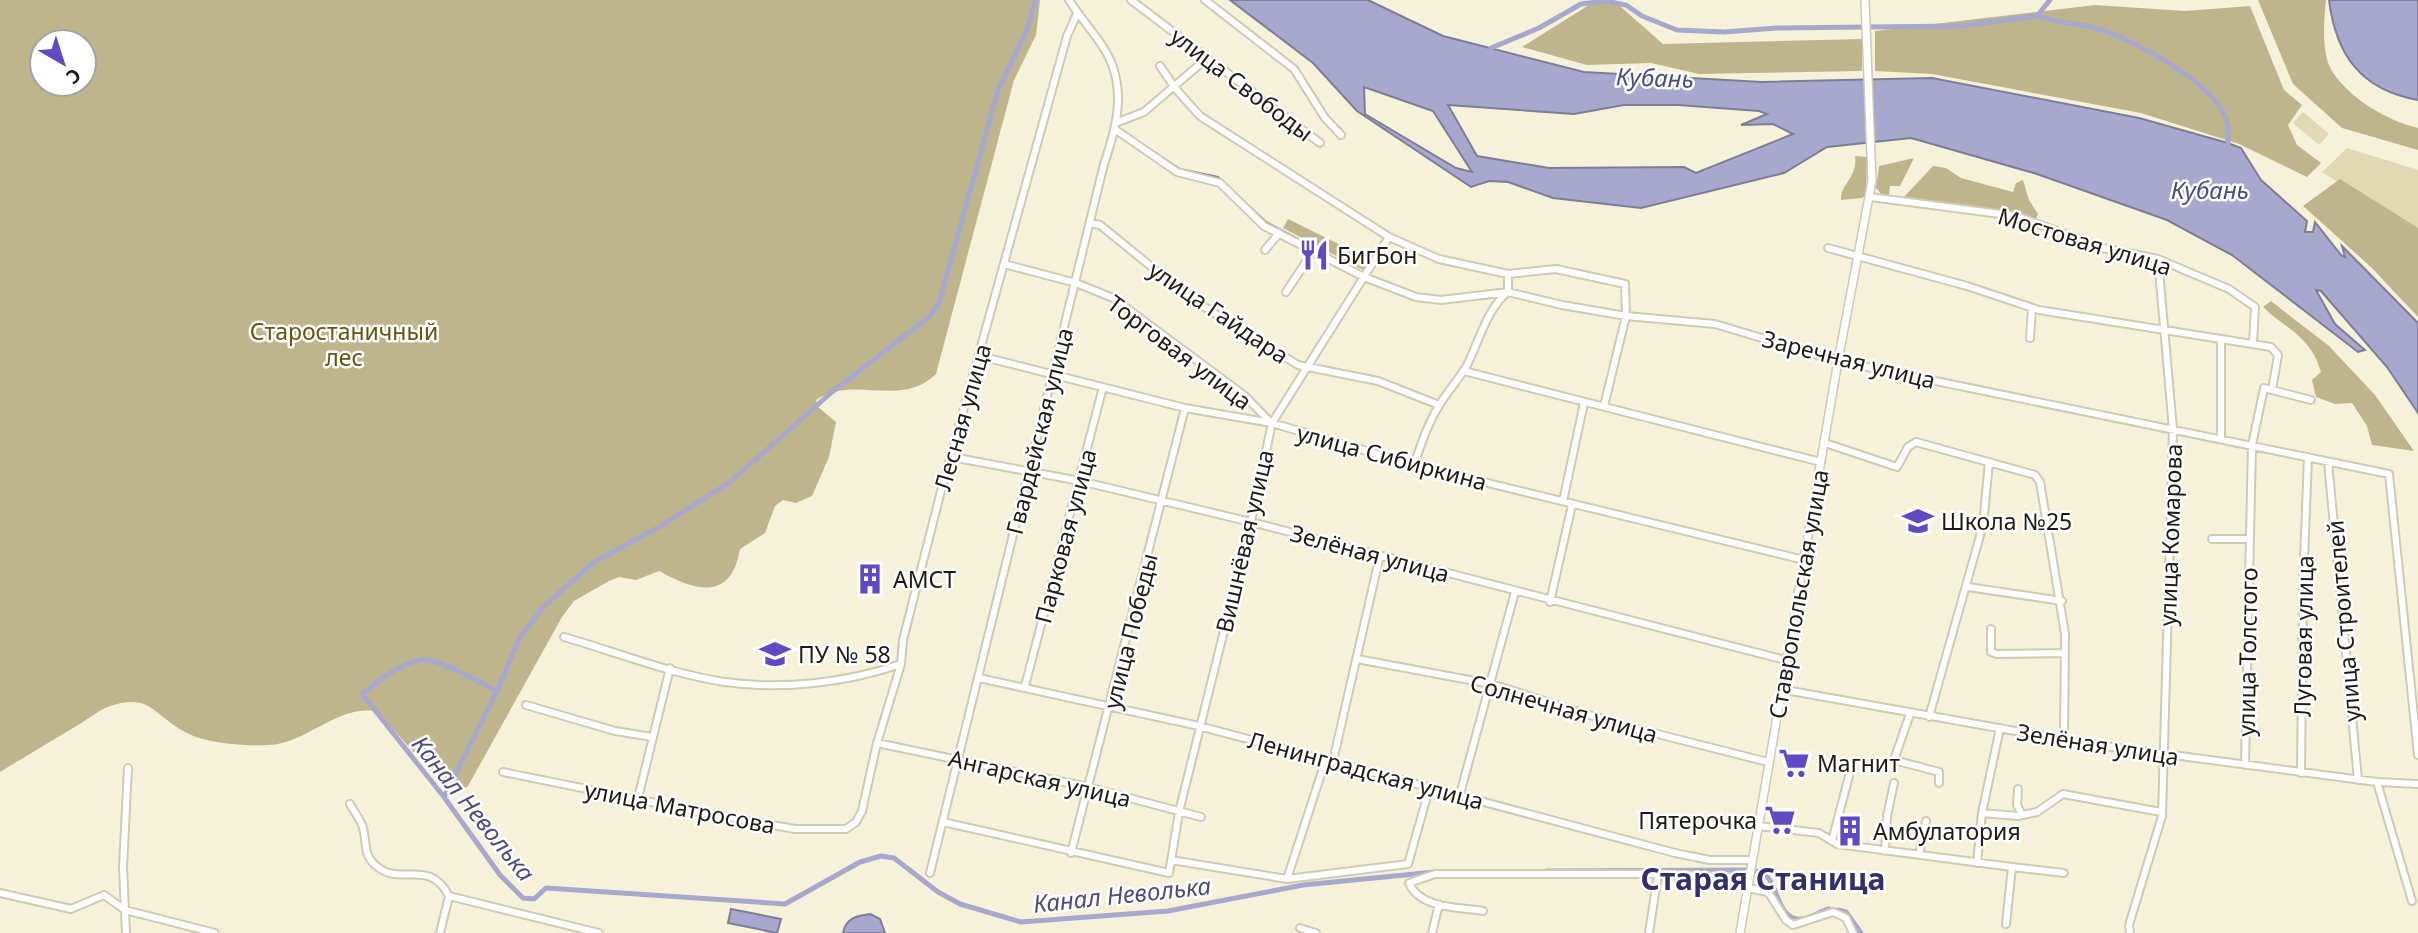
<svg xmlns="http://www.w3.org/2000/svg" width="2418" height="933" viewBox="0 0 2418 933" font-family="'Noto Sans',sans-serif">
	<style>
		.green { fill: #e1d9b4 }
		.forest { fill: #beb58d; fill-rule: evenodd }
		.water { fill: #a8a7ce; stroke: #7e7d96; stroke-width: 2; fill-rule: evenodd }
		.lines { fill: none; stroke-linecap: round; stroke-linejoin: round }
		.stream { stroke: #7e7d96; stroke-width: 2 }
		.canal { stroke: #a8a7ce; stroke-width: 5 }
		.minor-casing { stroke: #cecab3; stroke-width: 10 }
		.major-casing { stroke: #cecab3; stroke-width: 10 }
		.minor { stroke: #fff; stroke-width: 6 }
		.major { stroke: #fff; stroke-width: 7 }
		.labels { text-anchor: middle; dominant-baseline: central; stroke-width: 5; stroke-linejoin: round; paint-order: stroke }
		.street-label { font-size: 23px; fill: #1c1b13; stroke: #fff }
		.poi-label { font-size: 23px; fill: #1c1b13; stroke: #fff; text-anchor: start }
		.park-label { font-size: 23px; fill: #62550f; stroke: #fff }
		.water-label { font-size: 24px; font-style: italic; fill: #4d497e; stroke: #fff }
		.district-label { font-size: 30px; font-weight: bold; fill: #362e69; stroke: #fff }
	</style>
	<rect width="100%" height="100%" fill="#f6f2da"/>
	<path class="green" d="M2303 112 2329 134 2319 145 2293 123Z
		M2347 148 2418 170V233L2322 172Z"/>
	<path class="forest" d="M0 0H1040L1036 35 1014 80 936 374C900 409 855 374 816 400L818 407 836 422 829 457 812 496 796 503 783 500 775 506 765 533 740 549C731 602 695 591 659 571L636 580 619 577 609 581 574 601 562 617 468 786 459 792H449L378 712C341 702 306 744 269 745 244 746 207 744 185 732 153 715 151 693 110 706 99 710 88 719 78 725 52 741 26 756 0 772ZM84 42V84H42V42Z
		M1597 0H1613L1663 44 1862 39V71L1699 74 1651 63 1587 65 1522 47Z
		M2258 0H2326C2324 20 2321 53 2332 71 2350 99 2386 120 2418 128V150L2342 128 2293 84Z
		M2095 5 2185 11 2250 6 2284 90 2302 105 2288 125 2297 145 2321 163 2307 177 2239 144 2141 113 1932 74 1875 71V31Z
		M1855 156 1867 157 1866 195 1862 198 1841 200C1840 184 1858 178 1855 156Z
		M1914 158 1900 186H1890L1889 196 1882 195 1876 188 1879 166Z
		M1933 166 1946 168 1961 178 2013 192 2016 183 2023 180 2029 200 2038 214 2035 221 1903 198Z
		M2340 179 2418 228V317L2371 267 2303 206Z
		M1288 219 1371 260 1365 271 1283 228Z
		M2271 301 2329 346 2375 395 2414 451 2372 445 2367 426 2352 403 2335 404 2316 397 2312 380 2321 372C2310 335 2288 331 2263 307Z"/>
	<path class="water" d="M1230 0H1368L1443 36 1584 72 1762 82 1932 78 2139 118 2228 143 2241 148 2261 180 2307 221 2305 232H2313L2315 222 2341 255 2345 257 2342 246 2418 323V413L2387 367 2321 291 2316 290 2335 324 2365 350 2358 352 2232 255 2167 220 2037 174 1911 138 1827 147 1784 173 1641 208 1553 198 1508 182 1489 181 1471 187 1357 111 1313 63ZM1364 87 1433 111 1472 172 1456 168 1365 114ZM1448 105 1574 114 1624 105H1678L1759 111 1767 114 1741 125 1773 124 1793 134 1696 173 1684 167 1549 168 1477 156Z
		M2329 0H2418V100C2361 90 2336 55 2329 0Z
		M731 909 781 919 777 933 728 923Z
		M870 914 880 919 885 933H843C846 918 856 916 870 914Z"/>
	<g class="lines">
		<path class="stream" d="M1124 131 1137 141
			M1151 150 1180 169 1218 177 1266 222 1363 273"/>
		<path class="canal" d="M2050 0 2037 16C2057 23 2075 23 2095 28 2129 37 2219 85 2227 122 2229 128 2228 136 2228 143
			M1491 48 1539 28 1581 4 1605 1 1626 5 1642 16 1677 30 1724 32 1777 28 1959 26 2037 16
			M497 691C480 683 438 657 420 660 399 664 378 681 362 694L444 797 500 875 523 898 534 899 546 888 785 904 860 862 881 856 894 858 938 892 960 904 1021 922 1168 911 1303 885 1435 872
			M444 797 497 691 520 637 544 606 594 562 659 527 730 482 832 392 930 316 939 303 998 90 1026 32 1036 0
			M1546 871 1746 870
			M1755 871C1780 873 1773 915 1797 919 1808 921 1819 911 1829 909
			M1838 910 1846 912 1861 933"/>
		<g class="minor-casing">
			<path id="minor" d="M1131 0 1320 143
				M1205 0 1294 69 1325 118 1341 135
				M1160 66 1175 88 1200 116 1389 237 1439 259 1508 274 1556 269 1625 284 1626 316 1604 406
				M1118 122 1144 112 1206 59
				M1116 130 1177 172 1220 183 1264 226 1364 277 1416 297 1441 300 1508 292 1562 305 1626 316 1715 324 1838 361 2389 474 2418 755
				M1870 197 2016 216 2103 248 2158 259 2229 289 2255 307 2253 343
				M1090 223 1100 225 1190 298 1298 365 1378 381 1439 405
				M1828 248 1967 286 2039 310 2271 347 2278 355 2272 390
				M1265 250 1279 233
				M1004 264 1076 283 1113 298 1245 396 1271 423
				M1286 292 1314 250
				M2030 338 2032 308
				M980 356 1185 408 1272 423 1414 465 1804 560
				M1464 371 1821 462
				M2221 438V339
				M1825 443 1897 467 1908 447 1916 442 2035 475 2040 482 2065 634 2064 737
				M952 457 1080 481 1251 522 1785 660
				M2328 462 2358 780
				M1414 465C1421 444 1428 423 1440 404 1448 391 1458 380 1466 367 1479 343 1486 309 1508 292V274
				M1563 501 1584 403
				M2212 539H2249
				M1968 587 2062 601
				M1550 602 1572 505
				M1991 629V652L1997 654 2065 653
				M564 637C616 652 671 674 725 682 782 690 846 683 901 664
				M1357 659 1491 684 1618 724 1768 762
				M979 678 1199 726 1675 853 1710 860H1752
				M1025 686 1103 387
				M1780 689 2082 743 2377 782 2418 784
				M526 705 615 731 652 737
				M1910 714 1894 760 1939 772V783
				M1929 717 1983 525 1989 462
				M877 743 1088 787 1201 817
				M1333 761 1380 555
				M2245 765 2252 445 2264 388 2311 400
				M503 772 715 815 795 829H846L856 822 862 811 877 743 901 664 903 640 942 487 1067 36 1077 14
				M2301 773 2303 586 2308 457
				M2377 782 2412 901
				M2018 789 2017 805 2022 815
				M1460 794 1515 592
				M638 798 670 668
				M350 804C354 812 361 820 363 828 367 842 363 853 374 864 400 889 428 856 449 896L440 933
				M1982 813 2018 816 2037 812 2063 794 2161 812
				M943 822 1169 873 1179 812 1251 522 1272 423 1389 237
				M1758 826 1819 833 1837 844 2012 867 2006 924
				M1832 841 1849 776
				M1885 851 1887 816 1894 783
				M1071 853 1185 408
				M1919 855 1926 821
				M1171 860 1287 879 1408 864 1430 786
				M1977 863 1982 813 2000 728
				M2012 867 2064 873
				M930 873 1104 164C1118 124 1128 82 1101 44 1091 29 1079 16 1069 0
				M1287 879 1326 759
				M1748 888 1768 892 1786 920 1793 925 1833 912 1846 918 1853 933
				M0 893 71 909 104 895 125 910 215 933
				M449 896 599 933
				M1483 911C1459 907 1420 909 1409 883L1435 874H1658L1749 878
				M1300 928 1316 933
				M126 933 123 867 128 768
				M1432 933 1439 904
				M1649 933 1658 874
				M2130 933 2129 925 2162 816 2173 429 2158 259"/>
		</g>
		<g class="major-casing">
			<path id="major" d="M1740 933 1838 361 1872 181 1865 0"/>
		</g>
		<use href="#minor" class="minor"/>
		<use href="#major" class="major"/>
	</g>
	<defs>
		<g id="restaurant-bare" transform="scale(2.415)"><path d="M-5-6h1v4h1v-4h1v4h1v-4h1v5L-1.5 .5V6h-2V.5L-5-1ZM5-6V6H3V1.5H1.5Q1.5-4 5-6Z" fill="#604ac3" stroke="#fff" stroke-width="2.5" paint-order="stroke"/></g>
		<g id="school-bare" transform="scale(2.415)"><path d="M0-5L7-2L0 1L-7-2ZM-4 1L0 2.5L4 1V4Q0 6-4 4Z" fill="#604ac3" stroke="#fff" stroke-width="2.5" paint-order="stroke"/></g>
		<g id="building-bare" transform="scale(2.415)"><path d="M-4-6H4V6H1V3H-1V6H-4ZM-2.5-4.3h1.7v1.8h-1.7ZM.8-4.3h1.7v1.8H.8ZM-2.5-1h1.7V.8h-1.7ZM.8-1h1.7V.8H.8Z" fill="#604ac3" stroke="#fff" stroke-width="2.5" paint-order="stroke"/></g>
		<g id="university-bare" transform="scale(2.415)"><path d="M0-5L7-2L0 1L-7-2ZM-4 1L0 2.5L4 1V4Q0 6-4 4Z" fill="#604ac3" stroke="#fff" stroke-width="2.5" paint-order="stroke"/></g>
		<g id="supermarket-bare" transform="scale(2.415)"><path d="M-6-5.5h2.5l.6 2H6L4.5 2H-2.5L-4.4-4H-6ZM-1.5 3.2a1.3 1.3 0 1 0 .1 0ZM3 3.2a1.3 1.3 0 1 0 .1 0Z" fill="#604ac3" stroke="#fff" stroke-width="2.5" paint-order="stroke"/></g>
	</defs>
	<g fill-rule="evenodd">
		<use href="#restaurant-bare" x="1314" y="255"/>
		<use href="#school-bare" x="1918" y="521"/>
		<use href="#building-bare" x="870" y="579"/>
		<use href="#university-bare" x="775" y="654"/>
		<use href="#supermarket-bare" x="1794" y="763"/>
		<use href="#supermarket-bare" x="1780" y="820"/>
		<use href="#building-bare" x="1850" y="831"/>
	</g>
	<g class="labels">
		<g class="street-label">
			<text transform="translate(1242 84) rotate(37)">улица Свободы</text>
			<text transform="translate(2085 241) rotate(17)">Мостовая улица</text>
			<text transform="translate(1219 312) rotate(34)">улица Гайдара</text>
			<text transform="translate(1180 352) rotate(37)">Торговая улица</text>
			<text transform="translate(1849 359) rotate(14)">Заречная улица</text>
			<text transform="translate(962 417) rotate(-74)">Лесная улица</text>
			<text transform="translate(1039 431) rotate(-76)">Гвардейская улица</text>
			<text transform="translate(1392 457) rotate(15)">улица Сибиркина</text>
			<text transform="translate(2170 535) rotate(-88)">улица Комарова</text>
			<text transform="translate(1065 536) rotate(-75)">Парковая улица</text>
			<text transform="translate(1244 541) rotate(-77)">Вишнёвая улица</text>
			<text transform="translate(1370 553) rotate(15)">Зелёная улица</text>
			<text transform="translate(1798 594) rotate(-80)">Ставропольская улица</text>
			<text transform="translate(2343 621) rotate(-95)">улица Строителей</text>
			<text transform="translate(1130 631) rotate(-76)">улица Победы</text>
			<text transform="translate(2303 636) rotate(-89)">Луговая улица</text>
			<text transform="translate(2247 652) rotate(-89)">улица Толстого</text>
			<text transform="translate(1564 708) rotate(16)">Солнечная улица</text>
			<text transform="translate(2098 744) rotate(9)">Зелёная улица</text>
			<text transform="translate(1366 770) rotate(15)">Ленинградская улица</text>
			<text transform="translate(1040 778) rotate(13)">Ангарская улица</text>
			<text transform="translate(680 807) rotate(11)">улица Матросова</text>
		</g>
		<g class="poi-label">
			<text x="1337" y="255">БигБон</text>
			<text x="1941" y="521">Школа №25</text>
			<text x="893" y="579">АМСТ</text>
			<text x="798" y="654">ПУ № 58</text>
			<text x="1817" y="763">Магнит</text>
			<text x="1757" y="820" text-anchor="end">Пятерочка</text>
			<text x="1873" y="831">Амбулатория</text>
		</g>
		<g class="park-label">
			<text x="344" y="331">Старостаничный<tspan x="344" dy="26">лес</tspan></text>
		</g>
		<g class="water-label">
			<text transform="translate(1655 77) rotate(2)">Кубань</text>
			<text x="2210" y="189">Кубань</text>
			<text transform="translate(474 808) rotate(51)">Канал Неволька</text>
			<text transform="translate(1122 894) rotate(-6)">Канал Неволька</text>
		</g>
		<g class="district-label">
			<text x="1763" y="878">Старая Станица</text>
		</g>
	</g>
	<g transform="translate(63 63) rotate(141)"><circle r="33" fill="#ffffff" stroke="#a4a4a1" stroke-width="2"/>
	<path d="M0-5L12 26L0 18L-12 26Z" fill="#604ac3"/>
	<text y="-10" font-size="19" font-weight="bold" text-anchor="middle" fill="#1c1b13">С</text>
	</g>
</svg>
